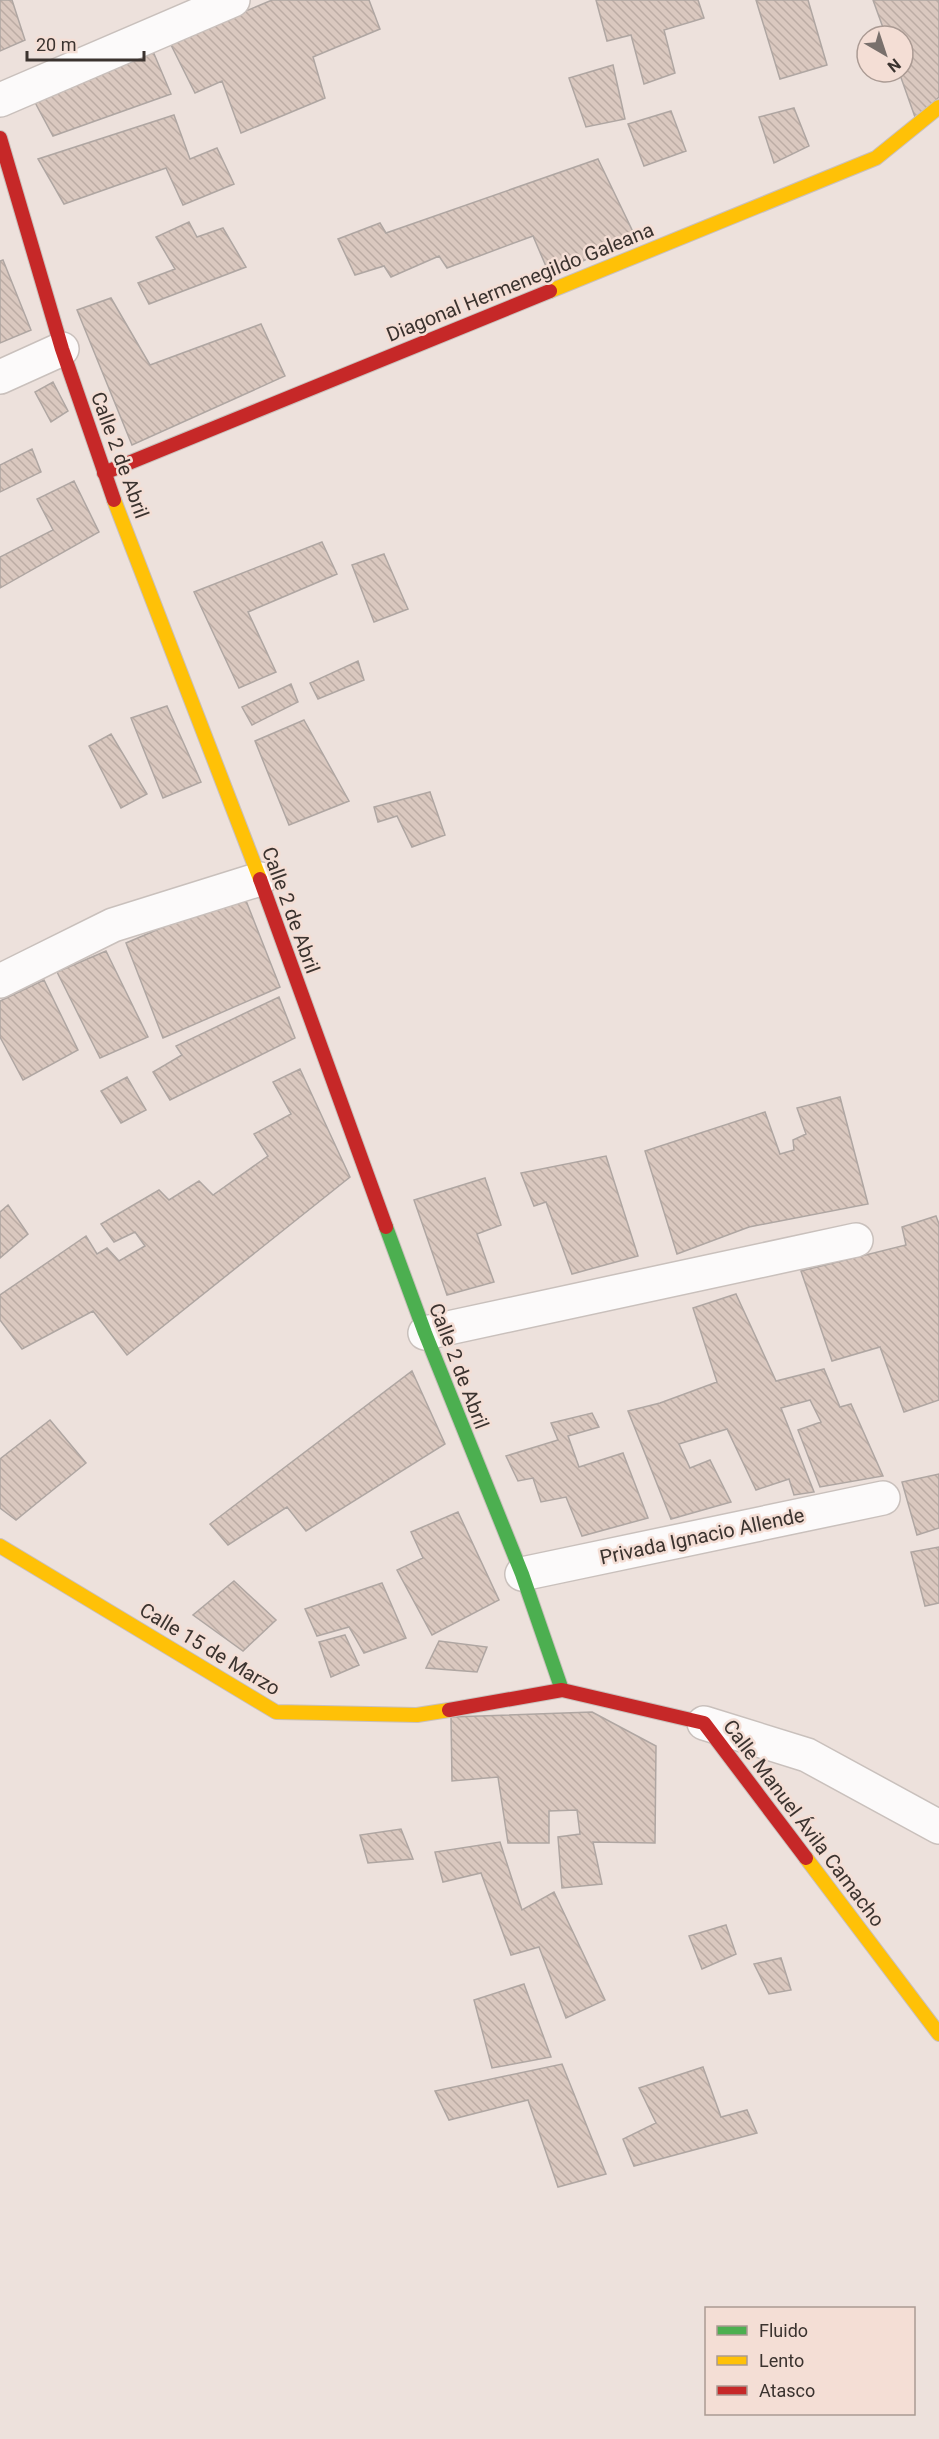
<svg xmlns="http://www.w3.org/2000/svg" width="939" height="2439" viewBox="0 0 939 2439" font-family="Roboto,sans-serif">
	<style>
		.building { fill: url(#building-back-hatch); stroke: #afa6a2; stroke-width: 1.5 }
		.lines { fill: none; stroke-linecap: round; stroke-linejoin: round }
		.street-casing { stroke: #c9c0bc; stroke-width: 36 }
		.fast-casing { stroke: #c9c0bc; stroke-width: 16 }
		.slow-casing { stroke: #c9c0bc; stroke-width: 16 }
		.jam-casing { stroke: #c9c0bc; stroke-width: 16 }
		.street { stroke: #fcfafa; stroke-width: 33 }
		.fast { stroke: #4caf50; stroke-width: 14 }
		.slow { stroke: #ffc107; stroke-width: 14 }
		.jam { stroke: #c62828; stroke-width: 14 }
		.labels { text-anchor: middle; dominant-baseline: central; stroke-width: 5; stroke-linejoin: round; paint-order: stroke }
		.street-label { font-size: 20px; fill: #3b332f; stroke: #f4ded5 }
	</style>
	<defs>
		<pattern id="building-back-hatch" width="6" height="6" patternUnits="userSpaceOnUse" patternTransform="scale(1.5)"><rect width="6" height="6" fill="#dac8bf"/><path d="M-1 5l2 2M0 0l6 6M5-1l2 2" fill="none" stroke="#bcaca4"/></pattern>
	</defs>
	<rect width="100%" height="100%" fill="#ede1dc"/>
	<path class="building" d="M0 0H12L25 40 0 51Z
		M272 0H369L380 29 313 57 325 98 241 133 222 81 195 93 170 43Z
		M596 0H698L704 18 664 30 675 73 644 84 631 35 607 41Z
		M756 0H808L827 65 780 79Z
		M873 0H939V97L916 120 899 72H903V36H886Z
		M152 49 171 94 53 136 31 95Z
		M613 65 625 119 586 127 569 78Z
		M794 108 809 146 774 163 759 117Z
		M671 111 686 151 644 166 628 124Z
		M174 115 190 159 217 148 234 184 183 205 166 168 64 204 38 159Z
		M598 159 634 234 551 278 533 236 447 268 439 256 391 277 384 266 355 275 338 239 380 223 386 233Z
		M189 222 197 237 223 228 246 267 149 304 138 283 175 269 156 237Z
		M3 260 31 330 0 343V261Z
		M111 298 150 365 261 324 285 376 132 445 77 310Z
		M53 382 68 411 51 422 35 392Z
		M32 449 41 472 0 492V465Z
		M74 481 99 532 0 588V557L53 530 37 499Z
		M322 542 337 574 248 612 276 672 239 688 194 592Z
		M384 554 408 609 374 622 352 565Z
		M358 661 364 680 318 699 310 683Z
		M291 684 298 702 252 725 242 707Z
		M167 706 201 782 163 798 131 718Z
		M304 720 349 801 289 825 255 741Z
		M111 734 147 794 121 808 89 746Z
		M430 792 445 835 412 847 397 816 378 822 374 807Z
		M243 893 280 987 163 1038 126 943Z
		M106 951 148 1037 100 1058 57 972Z
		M44 980 78 1050 23 1080 0 1037V1001Z
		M279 997 295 1038 170 1100 153 1072 182 1055 176 1046Z
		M300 1069 350 1177 127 1355 93 1311 22 1349 0 1320V1295L86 1236 97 1254 107 1248 119 1261 145 1246 135 1232 114 1242 101 1224 159 1190 169 1200 199 1181 213 1195 268 1156 254 1134 291 1114 273 1082Z
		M127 1077 146 1110 121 1123 101 1091Z
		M840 1097 868 1204 749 1227 677 1254 645 1151 765 1112 780 1154 794 1150 793 1140 806 1134 797 1108Z
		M606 1156 638 1256 572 1274 546 1202 534 1206 521 1173Z
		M485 1178 501 1225 477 1234 494 1282 447 1295 414 1200Z
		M8 1205 28 1234 0 1258V1212Z
		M936 1216 939 1224V1400L904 1412 880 1347 832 1361 801 1271 906 1245 902 1227Z
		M736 1294 776 1381 824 1369 840 1407 851 1404 883 1476 820 1487 798 1430 821 1422 810 1400 781 1408 814 1492 794 1495 789 1479 756 1490 727 1429 679 1444 690 1468 710 1460 731 1502 671 1519 628 1411 660 1403 717 1382 693 1308Z
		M412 1371 445 1444 306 1531 287 1507 228 1545 210 1524Z
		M592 1413 599 1427 568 1436 579 1467 623 1453 648 1518 582 1536 566 1497 541 1502 533 1478 518 1481 506 1456 558 1440 551 1423Z
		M50 1420 86 1463 16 1520 0 1508V1459Z
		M939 1474V1528L917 1535 902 1482Z
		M458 1512 499 1600 432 1635 397 1570 423 1558 411 1532Z
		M939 1547V1603L925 1606 911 1552Z
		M234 1581 276 1620 243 1651 193 1615Z
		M382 1583 406 1638 364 1653 349 1627 317 1636 305 1609Z
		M345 1635 359 1665 331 1677 319 1642Z
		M439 1641 487 1647 477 1672 426 1668Z
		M592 1712 656 1746 655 1843 593 1842 602 1884 562 1888 558 1837 580 1834 577 1810 549 1811V1843H508L498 1777 452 1781 451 1717Z
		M401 1829 413 1859 368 1863 360 1835Z
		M500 1842 522 1910 554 1892 605 2000 566 2018 539 1947 511 1955 481 1873 443 1882 435 1852Z
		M726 1925 736 1954 702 1969 689 1936Z
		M781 1958 791 1990 769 1994 754 1964Z
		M524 1984 551 2057 492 2068 474 2000Z
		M562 2064 606 2174 558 2187 528 2100 449 2120 435 2091Z
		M703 2067 721 2117 747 2110 757 2133 634 2166 623 2139 656 2123 639 2088Z"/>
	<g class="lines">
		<g class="street-casing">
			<path id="street" d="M0 100 233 0
				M0 377 62 349
				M0 981 113 925 260 879
				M425 1333 856 1240
				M522 1574 883 1498
				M704 1723 807 1755 939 1827"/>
		</g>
		<g class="fast-casing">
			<path id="fast" d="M386 1227 425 1333 522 1574 562 1690"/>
		</g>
		<g class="slow-casing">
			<path id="slow" d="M550 291 876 158 939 107
				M114 500 260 879
				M0 1546 276 1712 417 1715 449 1710
				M806 1858 939 2034"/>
		</g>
		<g class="jam-casing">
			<path id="jam" d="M0 138 62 349 114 500
				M104 473 550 291
				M260 879 386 1227
				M449 1710 562 1690 704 1723 806 1858"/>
		</g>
		<use href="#street" class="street"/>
		<use href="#fast" class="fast"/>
		<use href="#slow" class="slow"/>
		<use href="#jam" class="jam"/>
	</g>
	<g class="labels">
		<g class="street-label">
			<text transform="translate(520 282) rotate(-22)">Diagonal Hermenegildo Galeana</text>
			<text transform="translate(120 455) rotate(70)">Calle 2 de Abril</text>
			<text transform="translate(291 910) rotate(70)">Calle 2 de Abril</text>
			<text transform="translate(459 1366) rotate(69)">Calle 2 de Abril</text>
			<text transform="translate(702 1536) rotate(-12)">Privada Ignacio Allende</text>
			<text transform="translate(210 1649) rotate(31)">Calle 15 de Marzo</text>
			<text transform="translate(804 1823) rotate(53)">Calle Manuel Ávila Camacho</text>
		</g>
	</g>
	<rect x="705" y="2307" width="210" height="108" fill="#f4ded5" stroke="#aa9a93" stroke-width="1.5"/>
	<rect x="717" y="2326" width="30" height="9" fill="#4caf50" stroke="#aa9a93" stroke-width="1.5"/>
	<text x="759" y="2337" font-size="18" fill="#3b332f">Fluido</text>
	<rect x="717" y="2356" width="30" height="9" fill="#ffc107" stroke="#aa9a93" stroke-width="1.5"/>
	<text x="759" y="2367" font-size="18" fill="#3b332f">Lento</text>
	<rect x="717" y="2386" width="30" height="9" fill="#c62828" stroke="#aa9a93" stroke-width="1.5"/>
	<text x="759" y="2397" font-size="18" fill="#3b332f">Atasco</text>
	<g transform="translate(885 54) rotate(141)"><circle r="28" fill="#f4ded5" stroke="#aa9a93" stroke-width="1.5"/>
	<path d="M0-4.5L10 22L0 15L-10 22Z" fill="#79706c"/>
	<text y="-9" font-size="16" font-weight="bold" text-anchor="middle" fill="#3b332f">N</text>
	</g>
	<path d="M27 51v9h117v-9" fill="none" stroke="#3b332f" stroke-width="3"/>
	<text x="36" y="51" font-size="18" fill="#3b332f" stroke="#f4ded5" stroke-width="4.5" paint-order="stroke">20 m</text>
</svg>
